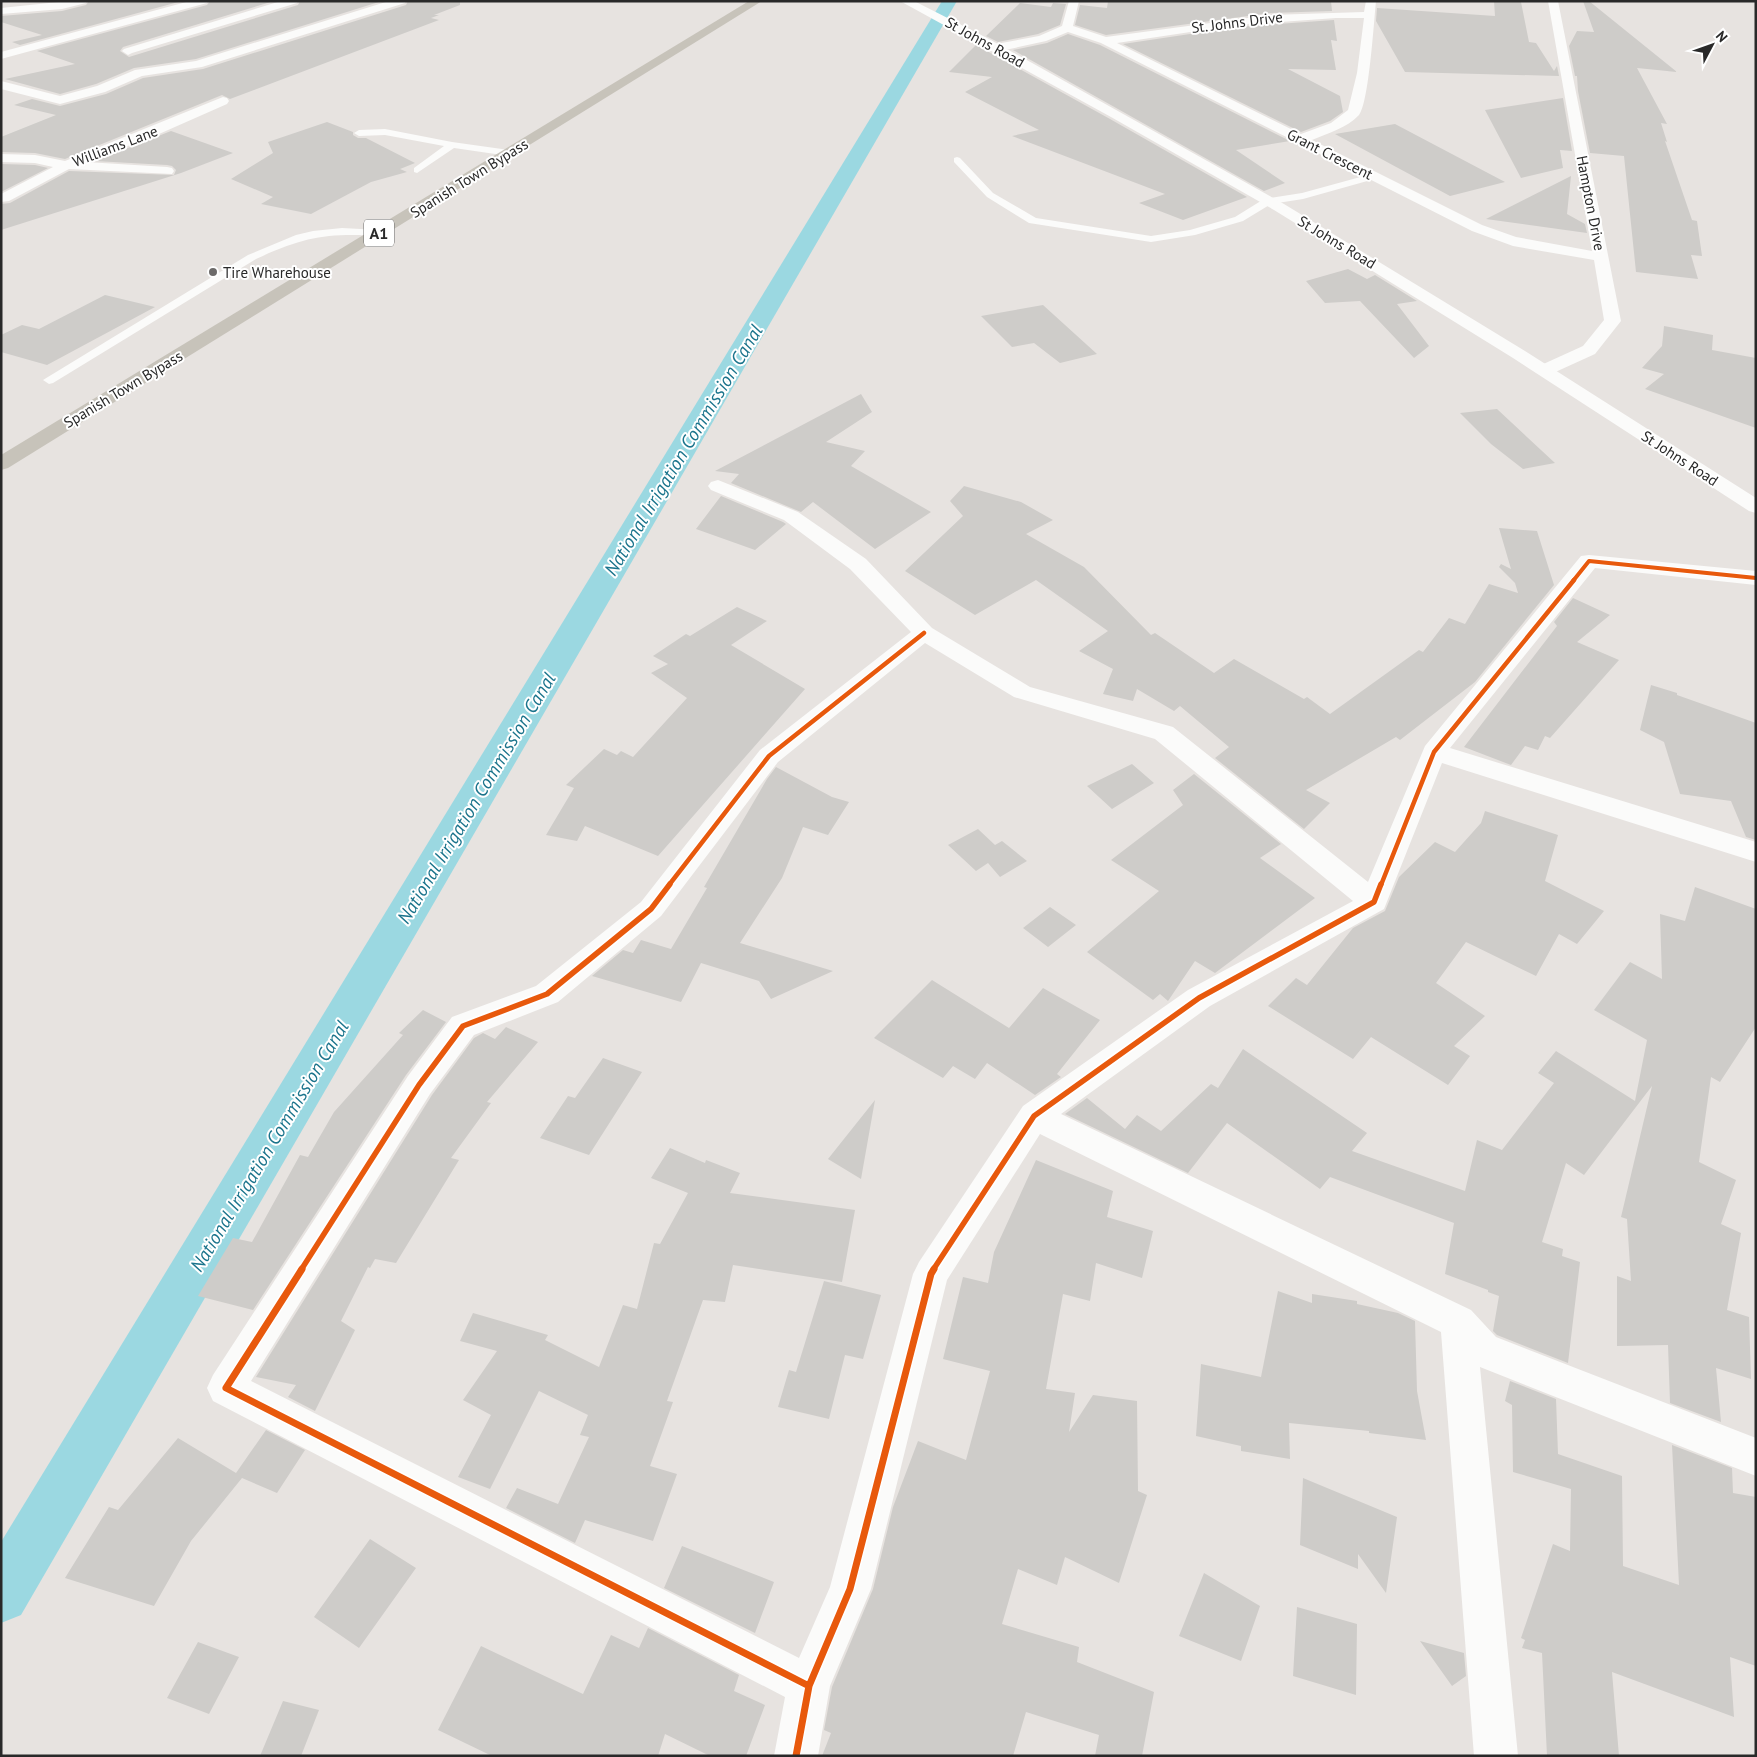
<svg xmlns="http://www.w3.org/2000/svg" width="1757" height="1757" viewBox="0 0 1757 1757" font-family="'PT Sans',sans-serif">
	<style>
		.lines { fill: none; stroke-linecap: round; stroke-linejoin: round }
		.canal { fill: #9bd8e1; fill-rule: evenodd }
		.building { fill: #ceccc9 }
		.service { fill: #fbfbfa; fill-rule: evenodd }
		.minor { fill: #fbfbfa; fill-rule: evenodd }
		.tertiary { fill: #fbfbfa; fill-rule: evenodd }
		.primary { fill: #c7c3ba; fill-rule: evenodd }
		.cycleway-far3-casing { stroke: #fff; stroke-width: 6 }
		.cycleway-far2-casing { stroke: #fff; stroke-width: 7 }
		.cycleway-far1-casing { stroke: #fff; stroke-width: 9 }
		.cycleway-casing { stroke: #fff; stroke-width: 10 }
		.cycleway-far3 { stroke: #e8590c; stroke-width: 4 }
		.cycleway-far2 { stroke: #e8590c; stroke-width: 4.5 }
		.cycleway-far1 { stroke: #e8590c; stroke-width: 5.5 }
		.cycleway { stroke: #e8590c; stroke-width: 7 }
		.poi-dot { fill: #6c6a69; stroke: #fff; stroke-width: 2 }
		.labels { text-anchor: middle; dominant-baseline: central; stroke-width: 4; stroke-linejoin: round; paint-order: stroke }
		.far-street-label { font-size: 15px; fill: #292929; stroke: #fff }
		.far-poi-label { font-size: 15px; fill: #292929; stroke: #fff; text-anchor: start }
		.shield { fill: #fff; stroke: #696969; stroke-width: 1 }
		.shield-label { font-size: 16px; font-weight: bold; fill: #292929 }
		.water-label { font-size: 19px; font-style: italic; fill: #1b748c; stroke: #fff }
	</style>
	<rect width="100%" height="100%" fill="#e7e3e0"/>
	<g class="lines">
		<path class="canal" d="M942 1H957L21 1615 1 1623V1542Z"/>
	</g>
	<path class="building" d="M89 1H182L20 45 12 42 42 35 1 22V16L62 11 86 5Z
		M210 1H274L123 47 120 51 129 57 298 5 300 1H382L196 59 134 68 96 84 60 94 5 79 75 64 37 51 207 5Z
		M408 1H460V5L434 15H439L431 18 439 20 230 99 222 95 65 159 35 153 1 152V137L56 115 14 105 32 99 60 106 106 94 143 78 203 69 406 5Z
		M1108 1H1331L1332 11 1270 13 1106 35 1075 25 1080 5 1107 8Z
		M1494 1 1521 2 1529 42 1536 43 1554 71 1557 66 1559 76 1405 72 1376 21 1377 8 1495 16Z
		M1583 1H1589L1677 72 1637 68 1667 124 1661 123 1667 142 1665 141 1692 220 1697 221 1702 256 1691 255 1698 279 1636 272 1624 156 1590 153 1578 91 1577 76H1575L1569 46 1577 31 1594 32Z
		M1020 3 1051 7 1053 3 1066 4 1060 25 1038 34 998 42 986 36Z
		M1334 20 1337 41 1331 40 1336 70 1288 69 1340 96 1343 112 1330 121 1301 132 1123 44 1237 27Z
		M1068 34 1100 45 1290 141 1236 150 1285 183 1264 191 1013 50 1047 43Z
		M976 45 1110 119 1247 197 1183 220 1139 203 1165 194 1012 136 1039 130 965 92 992 77 949 72Z
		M1563 98 1572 151 1560 150 1563 168 1521 178 1485 110Z
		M327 122 353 132V135L358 138H366L415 163 400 169 407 172 371 182 311 214 261 204 273 197 231 179 273 153 268 142Z
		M1395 124 1505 182 1450 196 1335 134Z
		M171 131 233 153 181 173 1 230V204L10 203 69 171 174 175 176 170 172 166 167 165 95 161Z
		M1 164 35 165 48 168 1 192Z
		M1571 176 1567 214 1585 224 1587 233 1486 219Z
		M1348 269 1367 279 1375 275 1417 301 1397 304 1429 346 1414 358 1360 301 1325 303 1306 281Z
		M105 295 155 307 47 365 1 352V335L22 325 39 329Z
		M1043 305 1097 354 1060 363 1034 343 1012 347 981 316Z
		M1664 326 1713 335 1712 350 1756 358V428L1645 389 1664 374 1642 368 1662 346Z
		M861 394 872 412 826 442 865 451 851 466 931 512 875 549 813 502 801 512 731 483 739 474 715 471Z
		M1497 409 1555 463 1523 469 1491 444 1460 413Z
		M964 486 1021 502 1053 520 1026 534 1084 567 1151 635 1155 633 1214 673 1234 659 1304 699 1307 697 1330 714 1419 650 1423 652 1449 618 1465 624 1489 584 1518 593 1515 583 1499 567 1501 564 1511 569 1499 528 1537 531 1554 585 1475 682 1400 740 1396 737 1306 790 1330 803 1304 829 1215 758 1229 747 1180 706 1174 711 1137 689 1133 701 1103 694 1113 669 1079 651 1108 631 1036 580 975 615 905 571 963 516 950 501Z
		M721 496 783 522 786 524 755 550 696 529Z
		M1573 598 1610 615 1577 642 1619 660 1550 738 1545 736 1538 750 1525 746 1511 765 1464 747 1557 626 1554 622Z
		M737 607 767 621 731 645 805 689 658 856 585 826 577 841 546 835 574 788 566 785 604 749 617 755 621 751 633 757 687 698 651 673 668 664 653 656 686 634 690 636Z
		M1651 685 1677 693V695L1756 723V840L1746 837 1731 801 1680 794 1664 742 1640 730Z
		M1132 764 1154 783 1112 809 1087 786Z
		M776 767 832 797 849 802 828 835 803 827 782 878 740 943 833 971 771 999 759 981 701 963 681 1002 592 976 623 950 633 953 641 940 671 949 707 888 704 887 767 779Z
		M1194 774 1281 844 1260 858 1315 898 1215 973 1195 961 1168 1001 1160 994 1153 1000 1087 952 1159 891 1111 860 1183 805 1173 790Z
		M1485 811 1558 835 1545 881 1604 911 1577 944 1559 934 1536 976 1466 942 1436 983 1485 1016 1454 1046 1470 1056 1448 1085 1371 1037 1353 1059 1268 1006 1296 978 1307 985 1353 928 1385 911 1399 877 1435 842 1455 852 1481 823Z
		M978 829 995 845 1002 841 1027 861 1000 877 988 863 976 871 948 845Z
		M1695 887 1756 909V1027L1720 1082 1711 1077 1699 1162 1736 1180 1721 1224 1741 1233 1727 1310 1749 1317 1751 1379 1716 1368 1721 1422 1670 1403 1668 1345 1617 1346V1276L1631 1281 1627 1219 1621 1217 1652 1086 1584 1175 1566 1163 1542 1242 1563 1249 1562 1256 1580 1262 1568 1363 1497 1335 1493 1331 1499 1296 1488 1292V1290L1445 1274 1454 1223 1330 1177 1320 1189 1227 1123 1188 1173 1065 1114 1087 1098 1125 1129 1137 1115 1161 1131 1211 1084 1218 1088 1243 1049 1367 1133 1352 1151 1465 1191 1477 1140 1502 1150 1554 1083 1538 1073 1556 1051 1635 1101 1647 1040 1594 1010 1630 962 1662 979 1660 914 1685 921Z
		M1050 907 1076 925 1048 947 1023 928Z
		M932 980 1009 1028 1043 988 1100 1020 1057 1074 1061 1077 1035 1095 987 1063 975 1079 953 1066 943 1078 874 1038Z
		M423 1010 446 1022 406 1075 253 1310 198 1296 233 1238 252 1242 300 1155 308 1157 334 1112 403 1035 399 1033Z
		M506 1027 538 1042 487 1102 491 1103 451 1158 459 1160 396 1263 375 1259 370 1268 368 1267 341 1321 355 1330 315 1411 288 1397 296 1385 256 1377 432 1095 474 1038 483 1033 495 1039Z
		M603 1058 642 1072 589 1155 540 1138 568 1096 575 1098Z
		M875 1100 861 1179 828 1159Z
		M670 1148 705 1163 706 1160 740 1173 730 1193 855 1210 842 1282 733 1265 725 1302 703 1300 667 1401 673 1402 650 1466 677 1474 653 1541 585 1520 575 1543 506 1508 517 1488 558 1504 589 1437 580 1435 588 1415 539 1391 490 1489 458 1477 491 1415 463 1400 497 1351 460 1341 473 1313 548 1335 545 1340 599 1367 623 1305 637 1309 654 1243 660 1244 688 1193 651 1178Z
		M1036 1160 1113 1191 1107 1217 1153 1231 1142 1278 1096 1263 1090 1301 1063 1294 1046 1389 1075 1393 1069 1432 1093 1395 1137 1401 1138 1491 1147 1495 1119 1583 1065 1557 1057 1585 1018 1569 1002 1624 1079 1647 1077 1662 1154 1692 1142 1756H1095L1099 1735 1026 1712 1013 1756H822L831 1733 824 1730 832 1687 873 1589 893 1507 918 1441 966 1460 990 1371 943 1359 963 1277 988 1283 994 1252Z
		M824 1281 881 1295 863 1359 845 1355 829 1419 778 1407 789 1370 796 1372Z
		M1278 1291 1312 1303V1294L1357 1301V1304L1398 1313 1415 1321 1417 1391 1426 1440 1369 1433V1431L1289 1423 1290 1459 1241 1451V1446L1196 1436 1201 1364 1261 1377Z
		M1510 1381 1556 1399 1558 1454 1622 1476 1623 1566 1679 1585 1672 1445 1732 1468 1733 1493 1756 1497V1666L1730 1657 1734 1717 1612 1672 1619 1756H1547L1542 1653 1522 1648 1525 1640 1521 1638 1553 1544 1570 1551 1571 1489 1513 1472 1512 1405 1505 1401Z
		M266 1430 305 1450 277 1493 242 1478 191 1541 154 1606 65 1578 109 1507 118 1510 178 1438 236 1473Z
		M1303 1478 1397 1517 1386 1593 1358 1554V1569L1300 1545Z
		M370 1539 416 1568 359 1648 314 1617Z
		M682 1546 774 1582 755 1633 664 1588Z
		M1204 1573 1260 1606 1241 1661 1179 1636Z
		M1297 1607 1357 1624 1356 1695 1293 1676Z
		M648 1628 739 1675 734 1691 765 1705 746 1756H710L665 1734 658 1756H492L438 1730 481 1646 583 1694 611 1635 639 1648Z
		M1420 1641 1464 1653 1466 1676 1452 1686Z
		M198 1642 239 1657 209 1714 167 1698Z
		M283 1701 319 1710 301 1756H260Z"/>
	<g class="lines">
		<path class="service" d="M385 129 452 142 509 150 514 153 509 156 454 148 417 173 414 172V168L444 146 385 135 359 136 354 133 359 130Z
			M957 157 960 158 993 193 1036 218 1151 236 1190 230 1235 217 1264 199 1302 193 1375 173 1380 176 1378 178 1303 199 1271 204 1243 221 1195 235 1151 242 1029 223 987 197 954 162V158Z
			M342 228 379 230 384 233 379 236C326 233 304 237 256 259L53 383 49 384 43 380 248 255 296 235 313 231Z"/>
		<path class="minor" d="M68 1H87L86 3 62 9 1 14V8Z
			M190 1H208L207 3 1 59V52Z
			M281 1H298L297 3 132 53 128 55 122 51 124 49Z
			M389 1H406L405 3 202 67 142 76 105 92 60 104 1 89V81L60 96 97 86 135 70 196 61Z
			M1069 1H1079L1073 26 1106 37 1270 15 1364 12 1366 1H1376C1374 20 1369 103 1359 115 1347 128 1328 133 1312 140L1482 225 1516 237 1592 251 1548 1H1558L1621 321 1595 354 1551 374 1545 375 1539 374 1536 370 1539 366 1583 346 1604 320 1594 260 1513 246 1472 231 1101 43 1068 32 1046 41 996 52 990 48 996 44 1039 36 1062 26ZM1336 18H1364L1357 73 1348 110 1331 123 1301 134 1117 43 1237 25Z
			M223 97 227 98 229 101 227 104 159 134 86 162 167 167 172 168 174 171 172 174 69 169 9 201 1 202V194L53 167 35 163 1 162V154L35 155 65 161Z
			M718 480 798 512 866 559 932 628 1030 687 1173 727 1368 882 1425 746 1581 556 1589 555 1756 571V585L1595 568 1450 748 1756 842V862L1442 763 1384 909 1210 1006 1061 1114 1471 1310 1496 1337 1756 1438V1476L1480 1367 1518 1756H1474L1441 1332 1040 1134 947 1280 871 1589 830 1686 818 1756H774L785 1697 213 1401 207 1388 213 1375 408 1076 452 1017 536 986 641 902 760 750 911 632 850 569 784 520 711 490 708 486 711 482ZM925 643 1014 697 1155 739 1353 901 1188 990 1023 1106 919 1262 913 1274 830 1587 799 1658 251 1381 430 1094 474 1035 558 1002 661 916 778 762Z"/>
		<path class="tertiary" d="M900 1H914L989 39 1284 204 1525 351 1756 498V513L1749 511 1513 358 1274 210 1111 117Z"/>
		<path class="primary" d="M749 1H762L8 468 1 470V455Z"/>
		<g class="cycleway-far3-casing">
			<path id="cycleway-far3" d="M1573 581 1589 561 1756 578"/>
		</g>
		<g class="cycleway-far2-casing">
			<path id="cycleway-far2" d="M669 885 769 756 924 633
				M1381 885 1434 752 1574 580"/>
		</g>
		<g class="cycleway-far1-casing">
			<path id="cycleway-far1" d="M301 1270 419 1085 463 1026 547 994 651 909 670 884
				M933 1270 1034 1116 1199 998 1374 902 1381 884"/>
		</g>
		<g class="cycleway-casing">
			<path id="cycleway" d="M302 1269 226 1388 809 1686
				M796 1756 809 1686 850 1589 931 1274 934 1269"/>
		</g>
		<use href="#cycleway-far3" class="cycleway-far3"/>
		<use href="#cycleway-far2" class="cycleway-far2"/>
		<use href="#cycleway-far1" class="cycleway-far1"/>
		<use href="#cycleway" class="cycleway"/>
	</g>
	<circle class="poi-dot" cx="213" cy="272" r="5"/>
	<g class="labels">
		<g class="far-street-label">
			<text transform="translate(1237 22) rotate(-7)">St. Johns Drive</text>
			<text transform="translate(985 42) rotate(29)">St Johns Road</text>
			<text transform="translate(115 146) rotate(-21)">Williams Lane</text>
			<text transform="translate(1330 154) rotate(27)">Grant Crescent</text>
			<text transform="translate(469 178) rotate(-32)">Spanish Town Bypass</text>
			<text transform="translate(1591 203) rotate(79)">Hampton Drive</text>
			<text transform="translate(1337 242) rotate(31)">St Johns Road</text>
			<text transform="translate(123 389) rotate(-31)">Spanish Town Bypass</text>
			<text transform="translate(1680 458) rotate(33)">St Johns Road</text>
		</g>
		<g class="far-poi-label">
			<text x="223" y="272">Tire Wharehouse</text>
		</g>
		<rect class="shield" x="364" y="219.5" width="30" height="27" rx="4"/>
		<g class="shield-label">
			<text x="379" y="233">A1</text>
		</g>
		<g class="water-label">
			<text transform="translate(683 450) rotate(-59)">National Irrigation Commission Canal</text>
			<text transform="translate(476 798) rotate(-59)">National Irrigation Commission Canal</text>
			<text transform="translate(269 1146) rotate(-59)">National Irrigation Commission Canal</text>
		</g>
	</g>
	<rect width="1757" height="1757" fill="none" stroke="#292929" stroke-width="5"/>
	<g transform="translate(1712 45) rotate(49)" stroke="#ffffff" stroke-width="4" paint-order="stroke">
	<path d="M0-4L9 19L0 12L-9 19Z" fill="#292929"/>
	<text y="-8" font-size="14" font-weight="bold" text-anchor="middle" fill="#292929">N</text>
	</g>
</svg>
